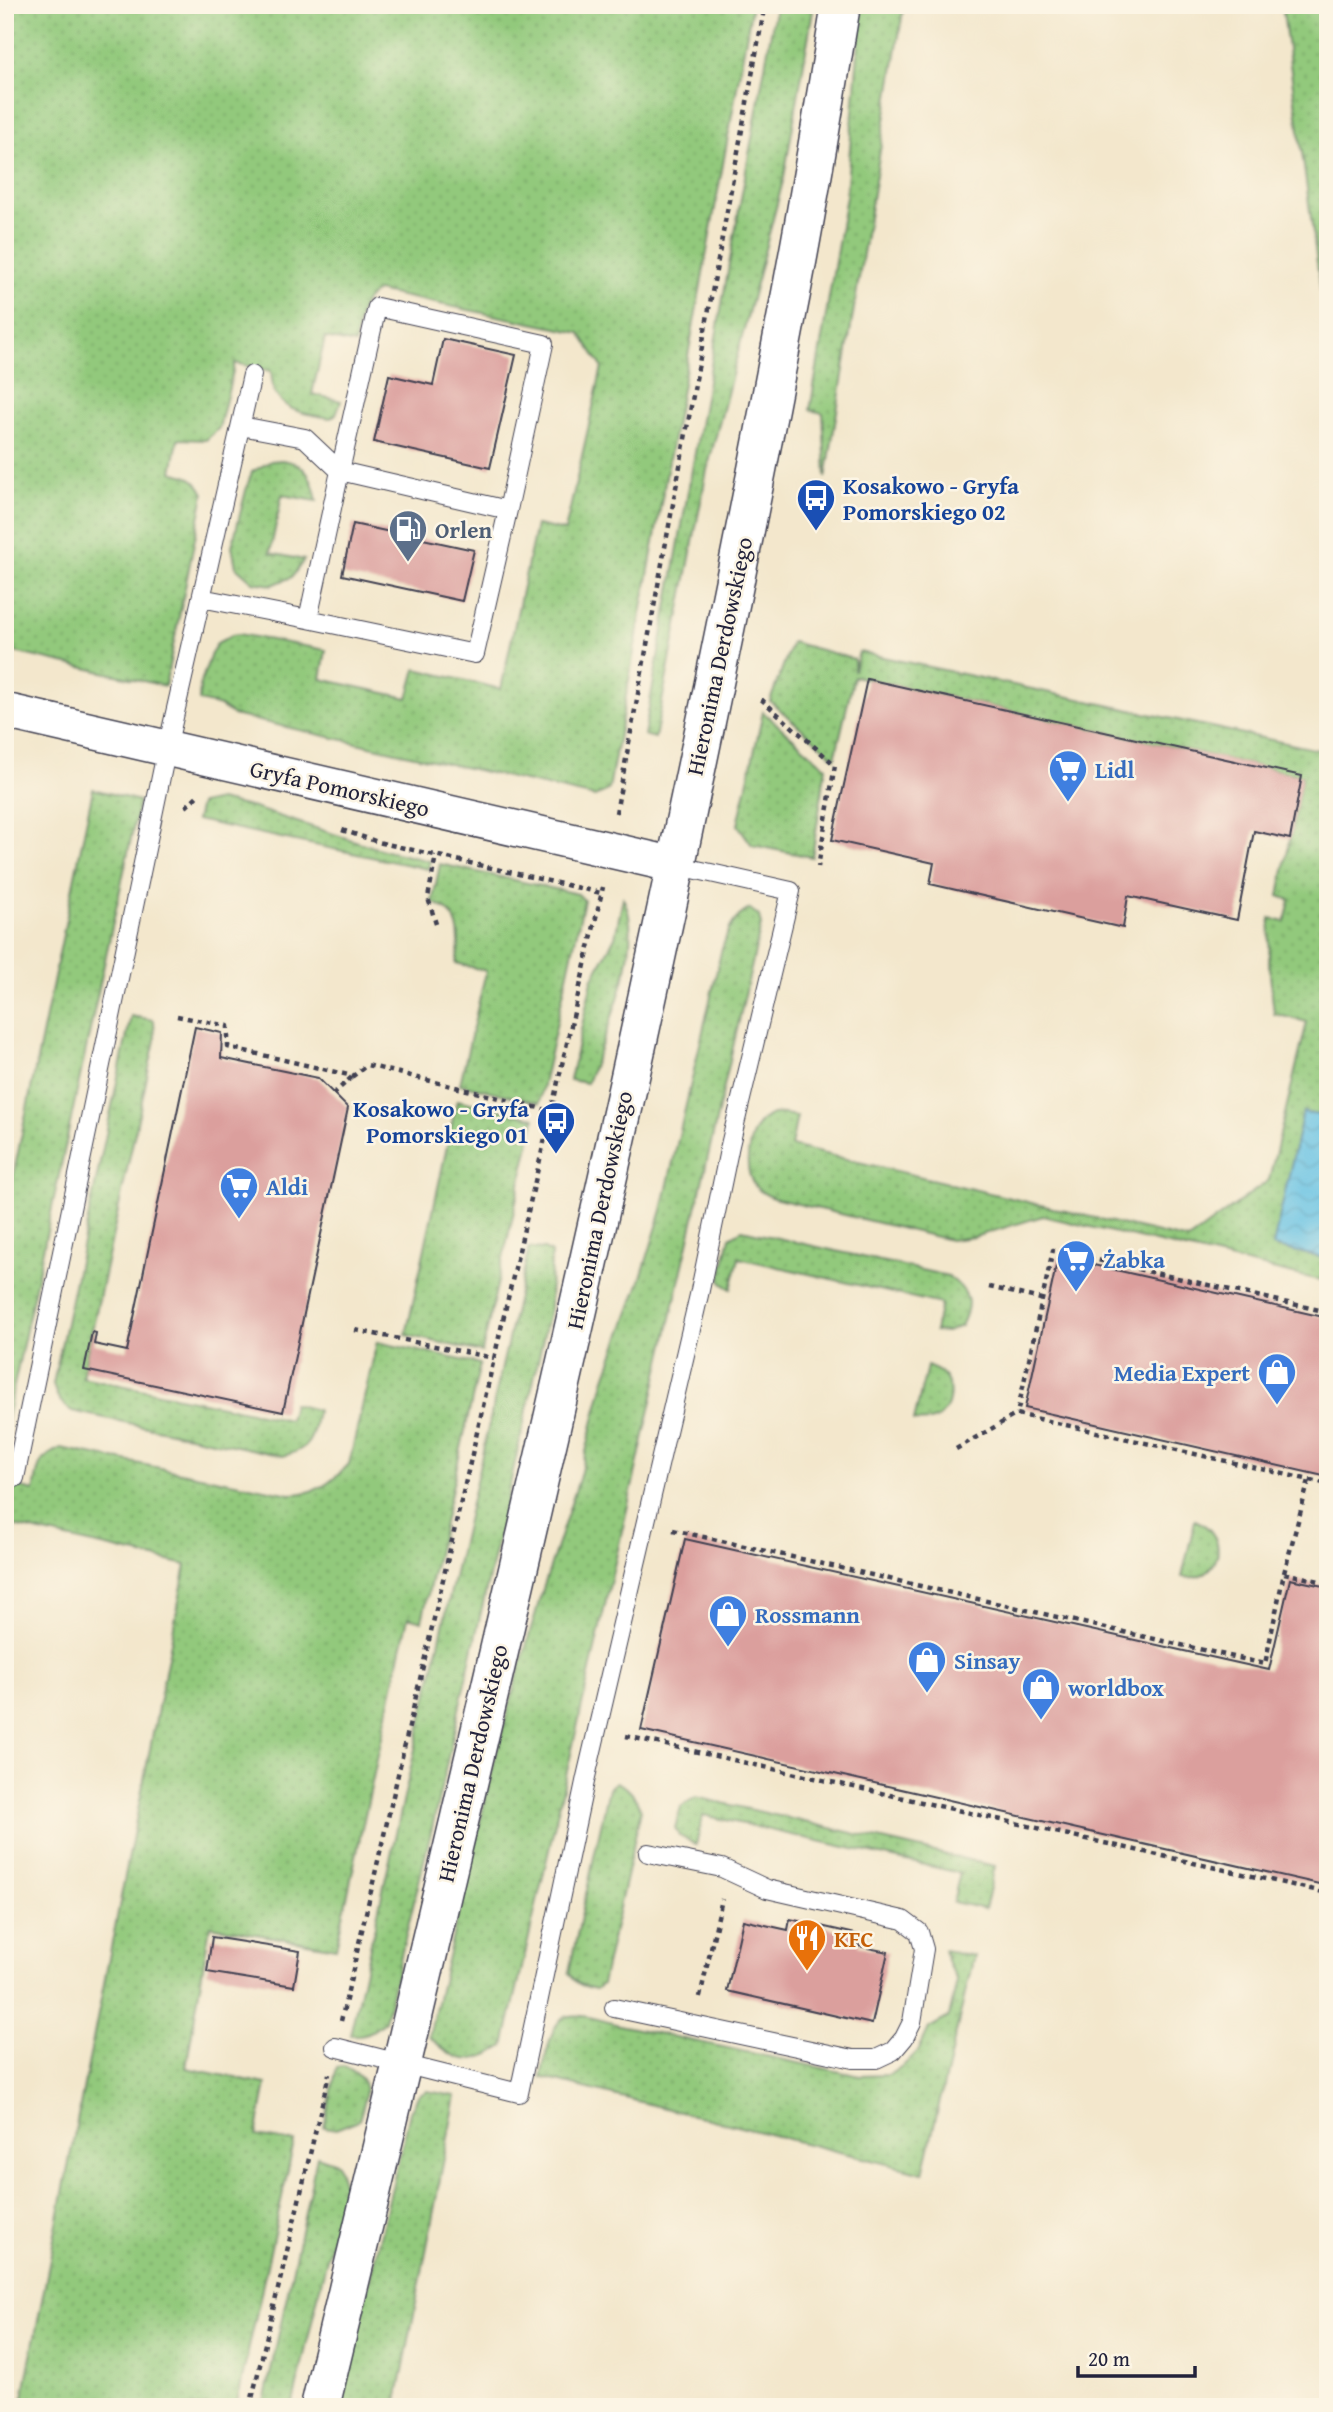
<svg xmlns="http://www.w3.org/2000/svg" width="1333" height="2412" viewBox="0 0 1333 2412" font-family="'Gentium Book Plus',serif">
	<style>
		.grass { fill: url(#grass-dots); stroke: #5a765c; stroke-width: 2 }
		.water { fill: url(#water-waves); stroke: #447290; stroke-width: 2 }
		.building { fill: #db9f9d }
		.lines { fill: none; stroke-linecap: round; stroke-linejoin: round }
		.lane-casing { stroke: #414051; stroke-width: 20 }
		.street-casing { stroke: #414051; stroke-width: 38 }
		.secondary-casing { stroke: #414051; stroke-width: 41 }
		.path { stroke: #414051; stroke-width: 4.5; stroke-dasharray: 5 5; stroke-linecap: butt }
		.lane { stroke: #fff; stroke-width: 18 }
		.street { stroke: #fff; stroke-width: 35 }
		.secondary { stroke: #fff; stroke-width: 38 }
		.labels { text-anchor: middle; dominant-baseline: central; stroke-width: 5; stroke-linejoin: round; paint-order: stroke }
		.transit-label { font-size: 23px; font-weight: bold; fill: #164399; stroke: #fcf5e5; text-anchor: start }
		.service-label { font-size: 23px; font-weight: bold; fill: #4e5e75; stroke: #fcf5e5; text-anchor: start }
		.street-label { font-size: 23px; fill: #22223b; stroke: #fcf5e5 }
		.shop-label { font-size: 23px; font-weight: bold; fill: #366cbe; stroke: #fcf5e5; text-anchor: start }
		.food-label { font-size: 23px; font-weight: bold; fill: #c56008; stroke: #fcf5e5; text-anchor: start }
	</style>
	<defs>
		<pattern id="grass-dots" width="8" height="8" patternUnits="userSpaceOnUse" patternTransform="scale(1.75)"><rect width="8" height="8" fill="#92c97c"/><path d="M2 2h.1M6 6h.1" fill="none" stroke="#7eac6c" stroke-width="1.8" stroke-linecap="round"/></pattern>
		<pattern id="water-waves" width="16" height="10" patternUnits="userSpaceOnUse" patternTransform="scale(1.75)"><rect width="16" height="10" fill="#66c2e4"/><path d="M0 5q4-4 8 0t8 0" fill="none" stroke="#58a6c4"/></pattern>
	</defs>
	<rect width="100%" height="100%" fill="#fcf5e5"/>
	<filter id="ink" filterUnits="userSpaceOnUse"><feTurbulence type="fractalNoise" baseFrequency=".0143" numOctaves="2"/><feDisplacementMap in="SourceGraphic" scale="14" xChannelSelector="R" yChannelSelector="G"/><feConvolveMatrix kernelMatrix="1 2 1 2 8 2 1 2 1" color-interpolation-filters="sRGB"/></filter>
	<filter id="wash" filterUnits="userSpaceOnUse"><feTurbulence type="fractalNoise" baseFrequency=".00686" numOctaves="4" result="noise"/><feDisplacementMap in="SourceGraphic" scale="28" xChannelSelector="R" yChannelSelector="G"/><feGaussianBlur stdDeviation="1.57" result="paint"/><feColorMatrix in="noise" values="0 0 0 0 0 0 0 0 0 0 0 0 0 0 0 0 0 1.4 0 .05"/><feComposite in="paint" operator="in"/></filter>
	<g filter="url(#wash)">
		<rect width="100%" height="100%" fill="#f3e7cc"/>
		<path class="grass" d="M5 5H752L609 789 595 797 233 715 220 706 199 701 200 685 211 654 217 643 232 635 239 634 326 650 321 679 408 698 416 669 501 689 536 525 565 531 602 367 580 333 377 291C358 302 358 324 355 344L325 338 312 394 341 401 336 414 331 418C310 415 286 413 275 393 272 387 272 377 271 371L235 363 219 428 206 440 178 439 172 472C188 476 197 478 204 494L165 686 5 650Z
			M776 5H814L784 177 707 470 655 738 644 735Z
			M862 5H904L826 478 823 413 810 410 846 196Z
			M1282 5H1328V344Z
			M282 460C307 463 313 479 317 501L282 495 270 553 304 560 292 577 272 585 253 582 236 567 232 546 247 486 252 472 271 461Z
			M792 642 854 659V671L859 652 1328 752V1117L1273 1246 1328 1259V1282L1043 1216 974 1237 950 1240 773 1198C765 1194 756 1190 752 1181 743 1162 749 1125 770 1115 778 1112 789 1115 797 1116L791 1146 1188 1240 1269 1180 1307 1022 1274 1014 1269 964 1270 918 1285 922 1290 900 1279 896 1302 776 854 676 835 758 770 701Z
			M763 712 826 767 812 857 752 845 738 825Z
			M93 789 139 801 5 1428V1215Z
			M219 800 254 808 383 850 430 861 428 869 196 820 200 804Z
			M440 864 578 894 584 900 539 1103 460 1084 486 971 456 963C462 938 461 910 432 903Z
			M623 898C648 944 604 1036 587 1083L570 1080 592 980 615 937Z
			M750 909 759 916 761 925 504 2046C471 2067 456 2063 429 2036L496 1755 520 1667 540 1598 579 1479 604 1381 641 1278 662 1210 721 952C727 934 731 918 750 909Z
			M131 1016 154 1020 155 1040 82 1377 289 1420 293 1404 317 1410C312 1437 313 1449 283 1456L72 1411C61 1404 56 1397 53 1384Z
			M457 1100 535 1118 482 1352 406 1335Z
			M742 1230 948 1276C970 1292 973 1303 961 1326L947 1332 935 1331 941 1304 739 1258 731 1289 723 1284 720 1279 730 1237Z
			M529 1248 544 1249 551 1253 550 1308 433 1824 385 2021C373 2032 366 2036 350 2035Z
			M377 1342 480 1364 422 1621 408 1617 336 1948 210 1926 186 2068 266 2084 256 2136 294 2142 236 2407H21L186 1565 5 1524V1484L34 1491C39 1465 36 1460 61 1448L290 1494C317 1494 331 1483 349 1464Z
			M927 1366C932 1368 938 1370 942 1374 954 1386 952 1410 936 1419 929 1422 921 1422 914 1421Z
			M1195 1520C1232 1535 1221 1582 1182 1577Z
			M616 1782C630 1788 635 1796 641 1810L602 1984 596 1989C583 1986 575 1985 569 1972L609 1788Z
			M696 1797 995 1866 985 1909 953 1902 960 1873 703 1815 696 1845 680 1836 675 1828 681 1807Z
			M944 1950 974 1956 923 2173 541 2077C556 2010 555 2006 623 2026L860 2076 889 2075 905 2064 919 2050 929 2028 949 2017 957 1981 948 1964Z
			M344 2066C373 2080 367 2093 359 2120L336 2129 324 2127 337 2067Z
			M427 2091 456 2096 396 2407H339L410 2112 418 2096Z
			M317 2156 337 2163 344 2185 292 2407H263Z"/>
		<path class="water" d="M1303 1112 1328 1117V1259L1273 1246Z"/>
		<g id="blocks">
			<path class="building" d="M443 339 516 355 490 468 374 442 389 375 433 385Z
				M353 524 474 550 462 601 342 575Z
				M867 679 1302 776 1290 839 1254 831 1237 920 1128 896 1123 928 930 884 934 863 832 840Z
				M195 1027 222 1033 221 1058 318 1078 348 1108 283 1412 84 1370 92 1332 96 1333 94 1344 127 1351Z
				M1058 1257 1328 1318V1477L1025 1408Z
				M685 1539 1269 1670 1290 1579 1328 1587V1886L641 1730Z
				M790 1919 860 1935 858 1946 888 1952 872 2024 727 1991 743 1920 788 1930Z
				M212 1937 300 1951 294 1986 207 1972Z"/>
		</g>
	</g>
	<g filter="url(#ink)">
		<use href="#blocks" fill-opacity="0" stroke="#414051" stroke-width="2"/>
		<g class="lines">
			<g class="lane-casing">
				<path id="lane" d="M241 426 305 438 340 471
					M340 471 508 510 475 654 308 619Z
					M340 471 377 307 544 344 508 510
					M201 598 308 619
					M15 1478 167 748 252 375
					M614 2008 853 2059H876L893 2051 904 2038 912 2022 924 1949 919 1932 903 1920 767 1889 722 1868 648 1853
					M335 2047 519 2093 586 1777 699 1295 730 1145 791 891 675 865"/>
			</g>
			<g class="street-casing">
				<path id="street" d="M5 711 675 865"/>
			</g>
			<g class="secondary-casing">
				<path id="secondary" d="M320 2407C486 1710 655 1013 788 309 808 208 824 107 841 5"/>
			</g>
			<path class="path" d="M761 699 835 765 818 867
				M186 807 199 794
				M616 813 765 5
				M342 830 378 842 601 893
				M436 924 428 898 436 855
				M177 1016 228 1026V1047L353 1076 367 1065 551 1111
				M333 1094 353 1076
				M989 1287 1041 1299
				M1328 1312 1053 1250 1017 1414 1328 1484
				M355 1330 494 1358
				M956 1449 1017 1414
				M673 1530 1265 1664 1284 1573 1328 1583
				M1284 1573 1309 1480
				M626 1736 1328 1893
				M700 1997 722 1899
				M341 2021 603 887
				M250 2407 329 2074"/>
			<use href="#lane" class="lane"/>
			<use href="#street" class="street"/>
			<use href="#secondary" class="secondary"/>
		</g>
	</g>
	<defs>
		<g id="bus-pin" transform="scale(2.0125)"><path d="M0 17L-7.5 6A9.5 9.5 0 1 1 7.5 6Z" fill="#1a4fb4" stroke="#fcf5e5"/><path d="M-5-6H5V4H4V6H2V4H-2V6H-4V4H-5ZM-3.5-4V0h7V-4ZM-3.5 1.2v1.5H-2V1.2ZM2 1.2v1.5H3.5V1.2Z" fill="#fff"/></g>
		<g id="fuel-pin" transform="scale(2.0125)"><path d="M0 17L-7.5 6A9.5 9.5 0 1 1 7.5 6Z" fill="#5c6f8a" stroke="#fcf5e5"/><path d="M-5.5-6h7V0h2V4h1.3V-2.5L3-4.5l.8-.8L6-3V5H2.5V1h-1V6h-7ZM-4.2-4.7v3.2H.2V-4.7Z" fill="#fff"/></g>
		<g id="supermarket-pin" transform="scale(2.0125)"><path d="M0 17L-7.5 6A9.5 9.5 0 1 1 7.5 6Z" fill="#3f7fe0" stroke="#fcf5e5"/><path d="M-6-5.5h2.5l.6 2H6L4.5 2H-2.5L-4.4-4H-6ZM-1.5 3.2a1.3 1.3 0 1 0 .1 0ZM3 3.2a1.3 1.3 0 1 0 .1 0Z" fill="#fff"/></g>
		<g id="shop-pin" transform="scale(2.0125)"><path d="M0 17L-7.5 6A9.5 9.5 0 1 1 7.5 6Z" fill="#3f7fe0" stroke="#fcf5e5"/><path d="M-5-2.5h2.3a2.7 3.5 0 0 1 5.4 0H5L5.5 6h-11ZM-1.5-2.5h3a1.5 2.3 0 0 0-3 0Z" fill="#fff"/></g>
		<g id="restaurant-pin" transform="scale(2.0125)"><path d="M0 17L-7.5 6A9.5 9.5 0 1 1 7.5 6Z" fill="#e8710a" stroke="#fcf5e5"/><path d="M-5-6h1v4h1v-4h1v4h1v-4h1v5L-1.5 .5V6h-2V.5L-5-1ZM5-6V6H3V1.5H1.5Q1.5-4 5-6Z" fill="#fff"/></g>
	</defs>
	<g fill-rule="evenodd">
		<use href="#bus-pin" x="816" y="498"/>
		<use href="#fuel-pin" x="408" y="529"/>
		<use href="#supermarket-pin" x="1068" y="769"/>
		<use href="#bus-pin" x="556" y="1121"/>
		<use href="#supermarket-pin" x="239" y="1186"/>
		<use href="#supermarket-pin" x="1076" y="1259"/>
		<use href="#shop-pin" x="1277" y="1372"/>
		<use href="#shop-pin" x="728" y="1614"/>
		<use href="#shop-pin" x="927" y="1660"/>
		<use href="#shop-pin" x="1041" y="1687"/>
		<use href="#restaurant-pin" x="807" y="1938"/>
	</g>
	<g class="labels">
		<g class="transit-label">
			<text x="843" y="485">Kosakowo - Gryfa<tspan x="843" dy="26">Pomorskiego 02</tspan></text>
			<text x="529" y="1108" text-anchor="end">Kosakowo - Gryfa<tspan x="529" dy="26">Pomorskiego 01</tspan></text>
		</g>
		<g class="service-label">
			<text x="435" y="529">Orlen</text>
		</g>
		<g class="street-label">
			<text transform="translate(719 656) rotate(-78)">Hieronima Derdowskiego</text>
			<text transform="translate(340 788) rotate(13)">Gryfa Pomorskiego</text>
			<text transform="translate(599 1210) rotate(-78)">Hieronima Derdowskiego</text>
			<text transform="translate(472 1763) rotate(-77)">Hieronima Derdowskiego</text>
		</g>
		<g class="shop-label">
			<text x="1095" y="769">Lidl</text>
			<text x="266" y="1186">Aldi</text>
			<text x="1103" y="1259">Żabka</text>
			<text x="1250" y="1372" text-anchor="end">Media Expert</text>
			<text x="755" y="1614">Rossmann</text>
			<text x="954" y="1660">Sinsay</text>
			<text x="1068" y="1687">worldbox</text>
		</g>
		<g class="food-label">
			<text x="834" y="1938">KFC</text>
		</g>
	</g>
	<rect width="1333" height="2412" fill="none" stroke="#fcf5e5" stroke-width="28"/>
	<path d="M1078 2366v10h117v-10" fill="none" stroke="#22223b" stroke-width="3.5"/>
	<text x="1088" y="2366" font-size="21" fill="#22223b" stroke="#fcf5e5" stroke-width="5" paint-order="stroke">20 m</text>
</svg>
